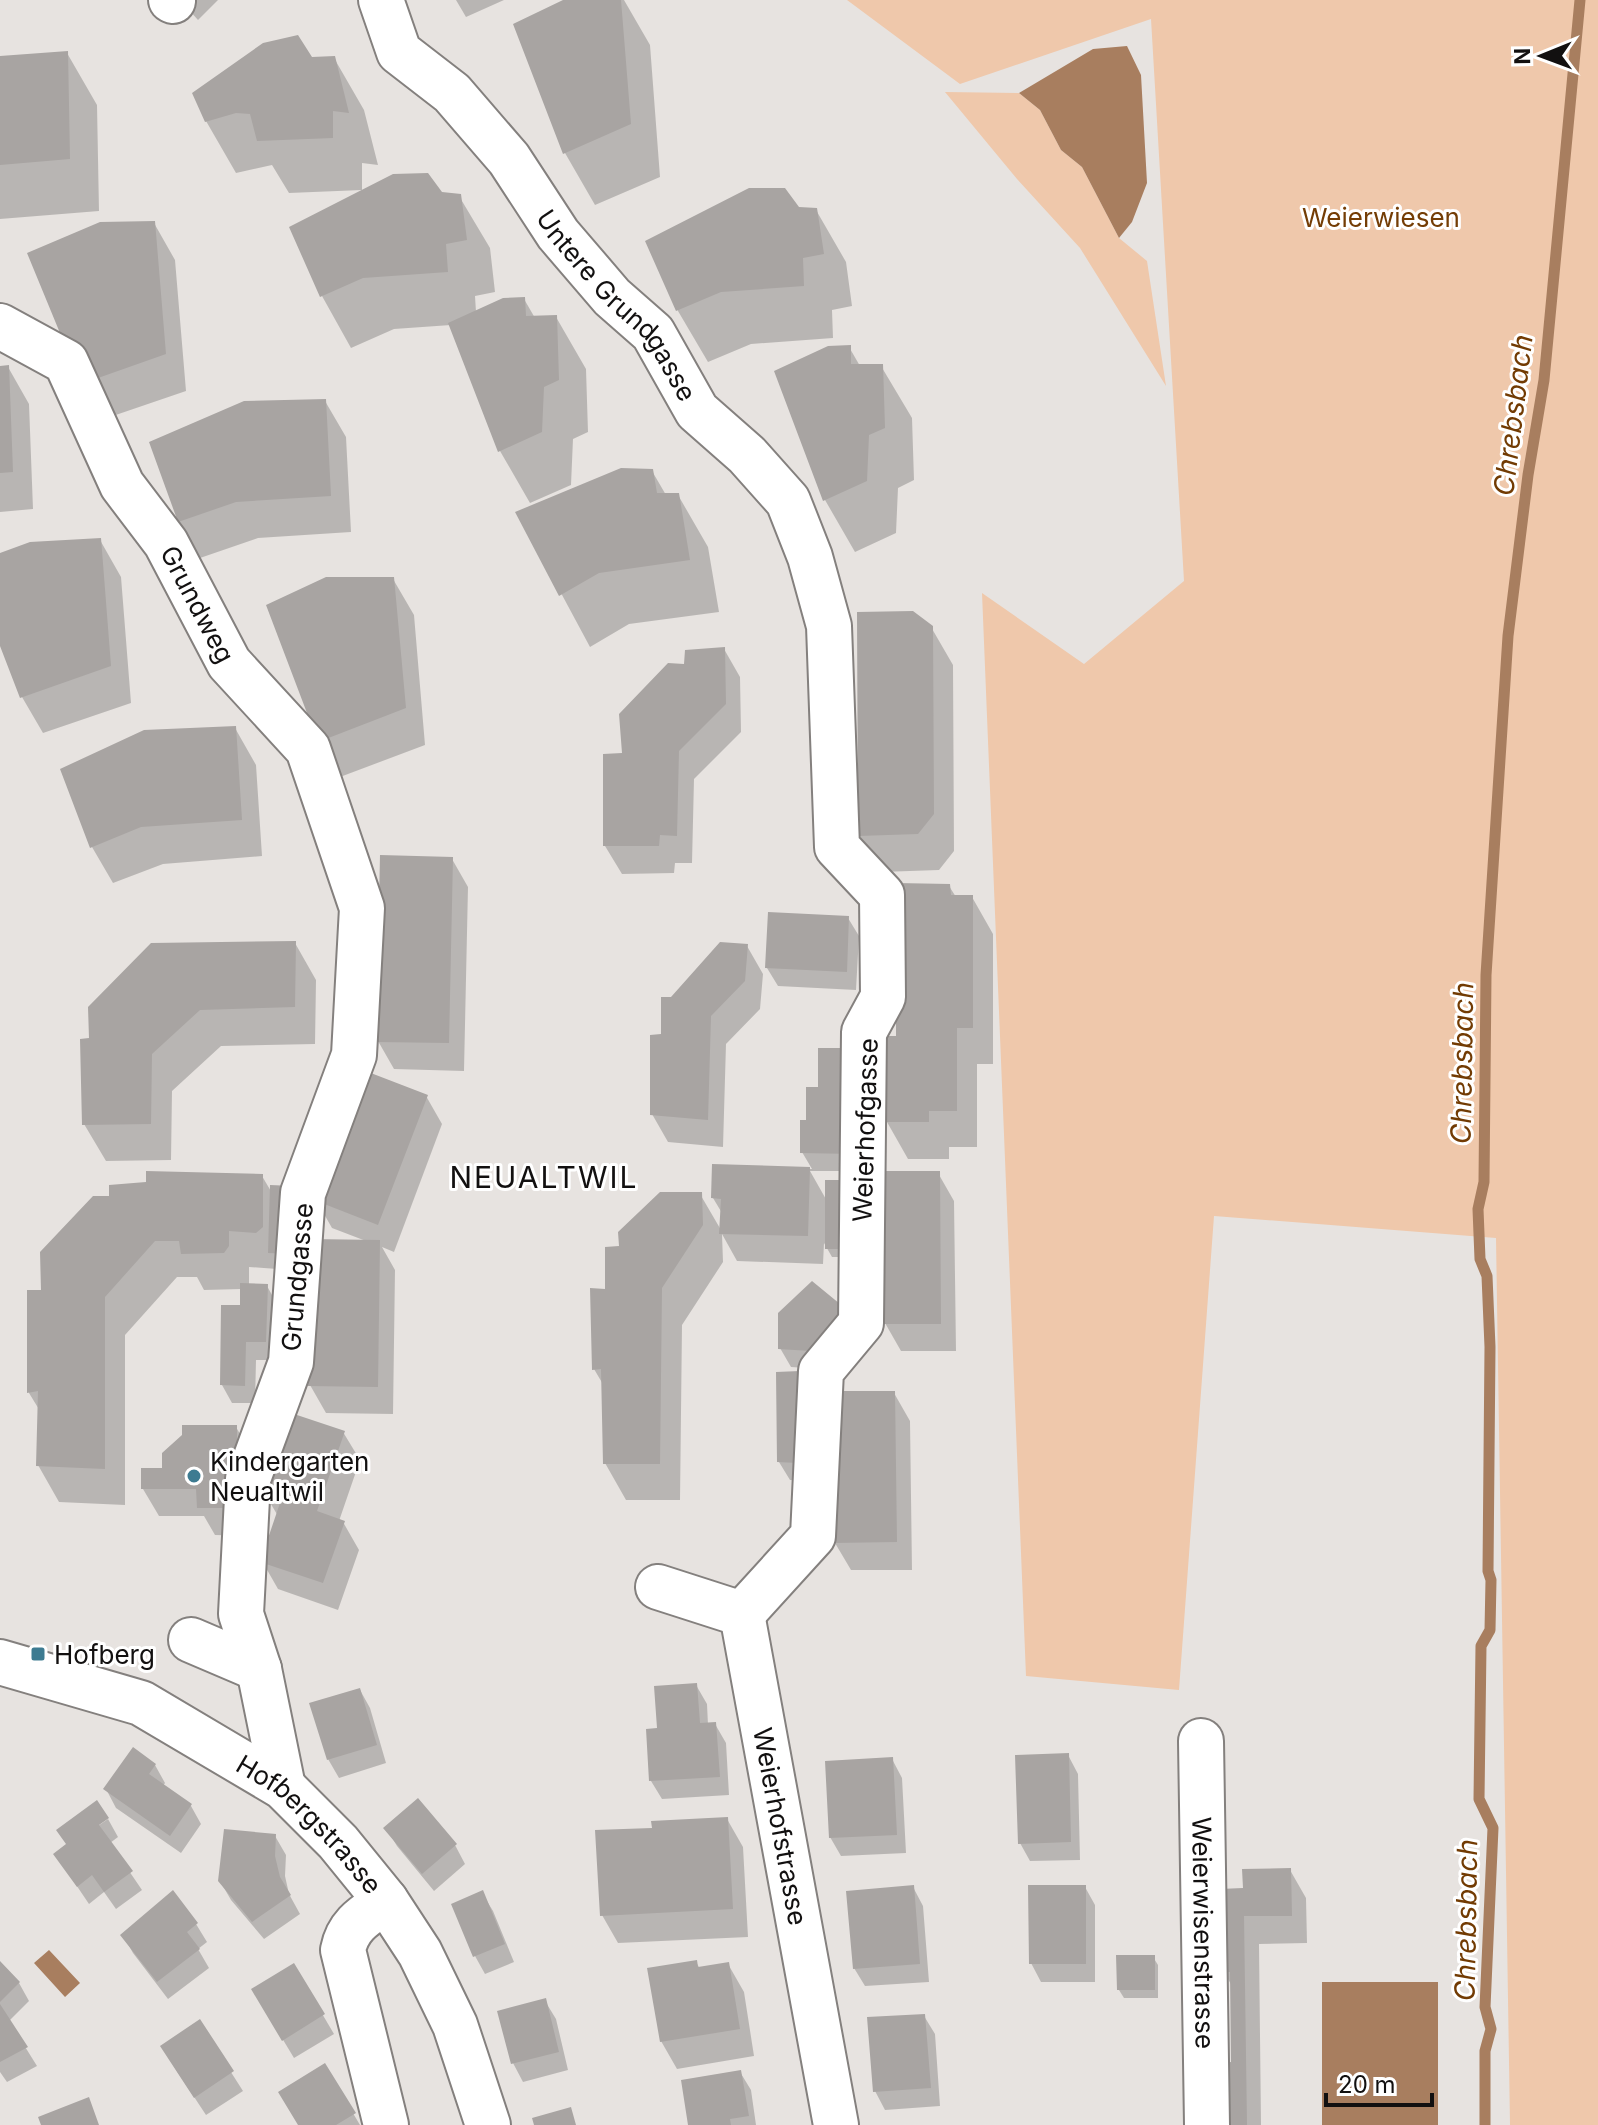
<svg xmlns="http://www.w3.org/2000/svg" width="1598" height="2125" viewBox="0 0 1598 2125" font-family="Inter,sans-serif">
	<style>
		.green { fill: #efc8ab }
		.water { fill: #a87e5f }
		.shadow { fill: #0003 }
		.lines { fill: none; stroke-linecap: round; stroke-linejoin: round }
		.stream { stroke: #a87e5f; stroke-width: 11 }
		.building { fill: #a8a4a2 }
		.minor-casing { stroke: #84807e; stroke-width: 48 }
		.minor { stroke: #fff; stroke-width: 44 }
		.poi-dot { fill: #3d7b91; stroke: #fff; stroke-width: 3 }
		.labels { text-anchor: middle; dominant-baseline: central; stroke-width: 6; stroke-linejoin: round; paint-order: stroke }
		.park-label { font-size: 26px; fill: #743d05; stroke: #fff }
		.street-label { font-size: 26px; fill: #121010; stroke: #fff }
		.poi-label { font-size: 26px; fill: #121010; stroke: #fff; text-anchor: start }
		.water-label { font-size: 28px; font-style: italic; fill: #723b03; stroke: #fff }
		.quarter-label { font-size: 30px; letter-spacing: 2px; fill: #121010; stroke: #fff }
	</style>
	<rect width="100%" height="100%" fill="#e7e3e0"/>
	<path class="green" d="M847 0H1598V2125H1510L1496 1238 1214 1216 1179 1690 1026 1676 982 593 1084 664 1184 581 1151 19 960 84Z
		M945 92 1019 93 1040 110 1061 150 1082 167 1119 238 1147 261 1166 386 1080 248 1017 179Z"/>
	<path class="water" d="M1127 46 1141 75 1147 183 1132 222 1119 238 1082 167 1061 150 1040 110 1019 93 1093 49Z
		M49 1950 80 1983 65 1997 34 1963Z
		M1322 1982H1438V2125H1322Z"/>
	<path class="shadow" d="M180 0H218L198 20Z
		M456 0H504L466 17Z
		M567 0H624L650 45 660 177 595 205 565 153Z
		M67 53 97 105 99 211 0 219V58Z
		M334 58 364 110 378 165 362 163V190L289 193 272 165 236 173 206 121 311 59Z
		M441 194 459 196 490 248 495 292 475 296 476 312 524 299 535 318 556 317 586 369 588 432 573 439 571 485 530 503 500 451 451 325 394 329 351 348 322 296Z
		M798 209 816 210 846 262 852 306 832 310 833 338 751 344 708 362 678 311 648 242Z
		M154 223 175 260 186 391 104 419 82 383Z
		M849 347 860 366H881L912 418 914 480 898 488 896 533 855 552 825 500Z
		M8 367 29 404 33 509 0 512V368Z
		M325 401 346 437 351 532 258 538 200 558 179 521Z
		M652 471 666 495H678L708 547 719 612 629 624 590 647 518 513Z
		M100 540 121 577 131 703 43 733 22 697 0 640V555Z
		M393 579 414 615 425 745 340 777 319 741Z
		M931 627 953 665 954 851 939 870 881 872 860 836Z
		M724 649 740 677 741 732 694 779 692 863H675L674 873 622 874 605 846 624 755 686 666Z
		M235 728 256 765 262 856 163 864 113 883 92 847Z
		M452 859 468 887 464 1071 394 1069 378 1041Z
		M949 886 956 897H972L993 934V1064H977V1147H949V1159H908L887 1122 898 1038Z
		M848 918 859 936 856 990 778 986 767 968Z
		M295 943 316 980 315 1044 221 1046 172 1091 171 1160 106 1161 84 1124 91 1040Z
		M747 946 763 974 760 1009 726 1044 723 1147 668 1142 652 1114 672 999Z
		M426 1096 442 1124 394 1252 382 1247 395 1270 393 1414 326 1413 310 1385 366 1241 332 1228 316 1200Z
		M802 1122 864 1171H810L827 1201 847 1257H832L824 1243 823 1264 737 1261 722 1234 723 1262 682 1325 680 1500H626L605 1463 604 1386 594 1369 607 1291 621 1248 700 1194 721 1230 722 1213 713 1198 714 1166 812 1169 802 1152Z
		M938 1173 954 1201 956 1351H901L885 1323Z
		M262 1176 272 1193 292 1188 277 1269 249 1267V1286H267L277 1304 276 1360H256L255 1403H232L222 1385 242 1307V1289L204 1290 197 1277H177L125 1335V1505L59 1502 38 1465 40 1411 29 1393V1292H43L111 1198Z
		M850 1338 821 1369 791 1367 780 1348Z
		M778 1374 808 1481 790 1480 779 1462Z
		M894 1393 910 1421 912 1570H851L835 1543Z
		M236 1427 252 1455V1536L215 1535 204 1516H159L143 1489 164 1470Z
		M343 1432 360 1460 339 1521 343 1522 359 1550 338 1610 278 1589 262 1561 278 1516 265 1494Z
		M696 1685 707 1704 708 1725 715 1724 726 1743 729 1795 662 1799 651 1781 659 1730Z
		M360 1690 370 1708 386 1763 339 1778 328 1759Z
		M1068 1755 1078 1774 1080 1860 1030 1861 1020 1843Z
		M892 1759 902 1778 906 1853 841 1856 830 1837Z
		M155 1765 165 1783 163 1786 191 1806 201 1824 181 1853 116 1808 106 1789Z
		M108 1819 118 1837 110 1843 142 1890 116 1909 104 1892 89 1904 56 1855Z
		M727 1819 743 1847 748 1937 618 1943 602 1915 654 1830Z
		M386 1828 455 1845 465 1864 434 1891 397 1846Z
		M275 1836 286 1855 285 1876 289 1894 300 1914 264 1939 231 1900 220 1881Z
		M1290 1870 1306 1898 1307 1943 1259 1944 1261 2125H1226L1233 2064 1232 1986 1224 1972 1245 1890Z
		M913 1887 923 1906 929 1982 865 1986 854 1968Z
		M1085 1887 1095 1905V1982H1041L1031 1963Z
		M482 1893 493 1911 514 1962 485 1974 475 1956Z
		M196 1924 207 1942 198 1949 209 1968 168 1999 133 1953 123 1935Z
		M1153 1957 1158 1965V1998H1124L1119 1990Z
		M696 1962 700 1969 728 1964 744 1992 754 2056 677 2069 661 2041Z
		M0 1964 19 1983 29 2001 9 2021 37 2066 7 2082 0 2072Z
		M294 1966 334 2034 294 2058 253 1990Z
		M545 2001 556 2019 568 2070 523 2082 513 2063Z
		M924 2016 935 2034 940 2106 885 2110 875 2091Z
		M199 2022 243 2091 206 2115 173 2065Z
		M325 2066 360 2125H299Z
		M740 2072 751 2090 756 2125H690Z"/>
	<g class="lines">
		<path class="stream" d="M1485 2125V2051L1491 2029 1485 2007 1493 1828 1479 1799 1481 1646 1490 1630 1491 1580 1488 1571 1490 1347 1487 1276 1480 1259 1478 1209 1484 1182 1486 975 1508 636 1528 475 1544 380 1580 0"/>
	</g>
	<path class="building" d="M563 0H621L631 124 563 154 513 24Z
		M298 35 312 57 335 56 349 113 333 111V138L257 141 250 114 236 113 205 122 192 93 263 43Z
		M68 51 70 159 0 165V56Z
		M428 173 442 192 461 194 467 240 446 244 448 272 363 278 320 297 289 227 393 174Z
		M749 188H785L799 207 817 208 824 254 803 258 804 286 721 292 676 311 645 241Z
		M155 221 166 354 81 384 27 253 100 222Z
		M525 297 526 316 557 315 559 380 544 387 542 432 498 452 448 323 503 298Z
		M851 345V364H883L885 428 869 435 867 481 823 501 774 371 828 346Z
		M9 365 13 472 0 473V366Z
		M326 399 331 496 236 502 178 522 149 442 244 401Z
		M621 468 653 469 657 493H679L690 560 599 573 559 596 515 512Z
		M101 538 111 666 20 698 0 646V553L30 542Z
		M326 577H394L406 708 318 742 266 605Z
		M913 611 933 626 934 814 918 834 858 836 857 612Z
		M725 647 726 704 679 751 677 836 660 835 659 846H603V754L622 753 619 714 668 663 684 664 685 650Z
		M236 726 242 820 141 827 90 848 60 769 144 730Z
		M380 855 453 857 449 1043 376 1042Z
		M896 883 950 884 951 895H973V1028H957V1111H929V1122H885L886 1036H896Z
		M768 912 849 916 847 972 765 968Z
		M296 941 295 1007 200 1010 152 1054 151 1124 82 1125 80 1039 89 1038 88 1007 151 943Z
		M720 942 748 944 745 981 711 1016 708 1120 650 1115V1035L661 1034V997H671Z
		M818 1048H857L854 1154 800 1153V1120H806V1087H818Z
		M363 1070 428 1095 378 1225 314 1200Z
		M712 1164 810 1167 808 1236 719 1234 721 1199 711 1198Z
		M146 1171 263 1174V1227L256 1233 229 1231V1246L224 1253 181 1254 179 1241H155L105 1297V1469L36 1466 38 1391 27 1393V1290H41L40 1252 93 1196H109V1185L146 1182Z
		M882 1171H940L941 1324H883Z
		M825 1180H844L843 1249H825Z
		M270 1185 293 1186 291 1254 268 1253Z
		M660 1192H702L703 1225 662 1288 660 1464H603L601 1369 592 1370 590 1288 605 1289V1247L619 1246 618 1232Z
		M310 1239 380 1240 378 1387 308 1386Z
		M812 1281 840 1304 841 1319 811 1351 778 1349V1313Z
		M240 1283 268 1284 266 1342H246L245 1386 220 1385 221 1305H240Z
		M800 1371 799 1463 777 1462 776 1372Z
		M832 1391H895L897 1542 833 1543Z
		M291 1413 345 1431 317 1511 345 1521 323 1583 260 1562 281 1500 263 1494Z
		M182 1425H237V1508H197L196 1489H141V1468H162V1453L182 1435Z
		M697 1683 700 1723 716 1722 720 1777 649 1781 646 1729 657 1728 654 1686Z
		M360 1688 377 1745 327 1760 309 1703Z
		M133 1747 156 1764 149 1774 192 1804 170 1836 103 1789Z
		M1069 1753 1071 1842 1018 1844 1015 1755Z
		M893 1757 897 1835 829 1838 825 1761Z
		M418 1798 457 1844 422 1874 383 1828Z
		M97 1800 109 1818 99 1825 133 1871 104 1892 92 1875 77 1887 53 1854 66 1844 56 1830Z
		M728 1817 733 1909 600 1916 595 1830 652 1828 651 1821Z
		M224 1829 276 1834 275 1856 280 1877 291 1895 252 1922 218 1881Z
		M1291 1868 1292 1916H1244L1247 2125H1224L1223 2063 1231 2062 1230 1972H1222L1220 1889 1243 1888 1242 1869Z
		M914 1885 920 1964 853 1969 846 1891Z
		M1028 1885H1086V1964H1029Z
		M173 1890 198 1923 187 1932 200 1949 157 1982 120 1935Z
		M483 1890 505 1944 473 1957 451 1904Z
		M1116 1955H1155V1990H1117Z
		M697 1960 698 1967 729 1962 740 2029 660 2042 647 1968Z
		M0 1961 20 1982 0 2002Z
		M294 1963 325 2014 282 2041 251 1989Z
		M546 1998 559 2052 511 2064 497 2011Z
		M0 2004 28 2047 0 2062Z
		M925 2014 931 2088 873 2092 867 2017Z
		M200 2019 234 2071 194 2098 160 2046Z
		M325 2063 356 2113 336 2125H298L278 2092Z
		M741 2070 749 2116 730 2119 731 2125H688L681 2080Z
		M89 2097 99 2125H41L38 2117Z
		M571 2107 576 2125H534L532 2118Z"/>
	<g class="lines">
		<g class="minor-casing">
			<g id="minor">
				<path d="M171 0 173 1"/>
				<path id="s1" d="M381 0 399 52 452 93 509 159 558 234 612 297 653 333 697 411 747 455 788 501 810 557 829 626 837 847 882 895 883 997 864 1032 861 1323 821 1371 813 1536 742 1614"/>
				<path id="s2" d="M0 326 66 362 122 485 166 543 229 663 308 749 362 908 354 1055 303 1193 291 1362 248 1479 241 1614 259 1669 283 1787"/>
				<path id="s3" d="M658 1587 742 1614 836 2125"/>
				<path d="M191 1640 259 1669"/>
				<path id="s4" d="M0 1662 141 1703 283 1787 338 1842 386 1901 420 1953 455 2025 488 2125"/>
				<path id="s5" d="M1201 1741 1207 2125"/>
				<path d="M386 1901C366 1915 348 1924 343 1950L386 2125"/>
			</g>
		</g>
		<use href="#minor" class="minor"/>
	</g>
	<g class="poi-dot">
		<circle cx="194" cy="1476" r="8"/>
		<rect x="30" y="1646" width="16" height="16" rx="4"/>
	</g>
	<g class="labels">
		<g class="park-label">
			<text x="1381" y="217">Weierwiesen</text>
		</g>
		<g class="street-label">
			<text stroke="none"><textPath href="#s1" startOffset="392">Untere Grundgasse</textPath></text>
			<text stroke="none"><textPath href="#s2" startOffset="352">Grundweg</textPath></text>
			<text transform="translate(865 1130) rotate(-88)">Weierhofgasse</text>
			<text transform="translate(297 1277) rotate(-85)">Grundgasse</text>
			<text stroke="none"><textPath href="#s3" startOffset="304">Weierhofstrasse</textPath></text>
			<text stroke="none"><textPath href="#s4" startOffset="356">Hofbergstrasse</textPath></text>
			<text stroke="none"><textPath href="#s5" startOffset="192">Weierwisenstrasse</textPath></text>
		</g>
		<g class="poi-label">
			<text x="210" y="1461">Kindergarten<tspan x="210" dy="30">Neualtwil</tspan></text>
			<text x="54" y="1654">Hofberg</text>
		</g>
		<g class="water-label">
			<text transform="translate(1513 415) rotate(-83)">Chrebsbach</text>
			<text transform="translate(1462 1063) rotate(-89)">Chrebsbach</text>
			<text transform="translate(1466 1920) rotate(-89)">Chrebsbach</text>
		</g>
		<g class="quarter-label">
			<text x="544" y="1177">NEUALTWIL</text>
		</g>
	</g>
	<g transform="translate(1542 56) rotate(269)" stroke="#ffffff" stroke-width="6" paint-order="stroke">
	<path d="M0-6L14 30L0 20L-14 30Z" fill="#121010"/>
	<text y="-12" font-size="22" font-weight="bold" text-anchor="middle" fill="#121010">N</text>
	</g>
	<path d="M1326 2093v12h106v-12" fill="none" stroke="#121010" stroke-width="4"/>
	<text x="1338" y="2093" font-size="24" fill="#121010" stroke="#ffffff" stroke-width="6" paint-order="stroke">20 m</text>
</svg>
